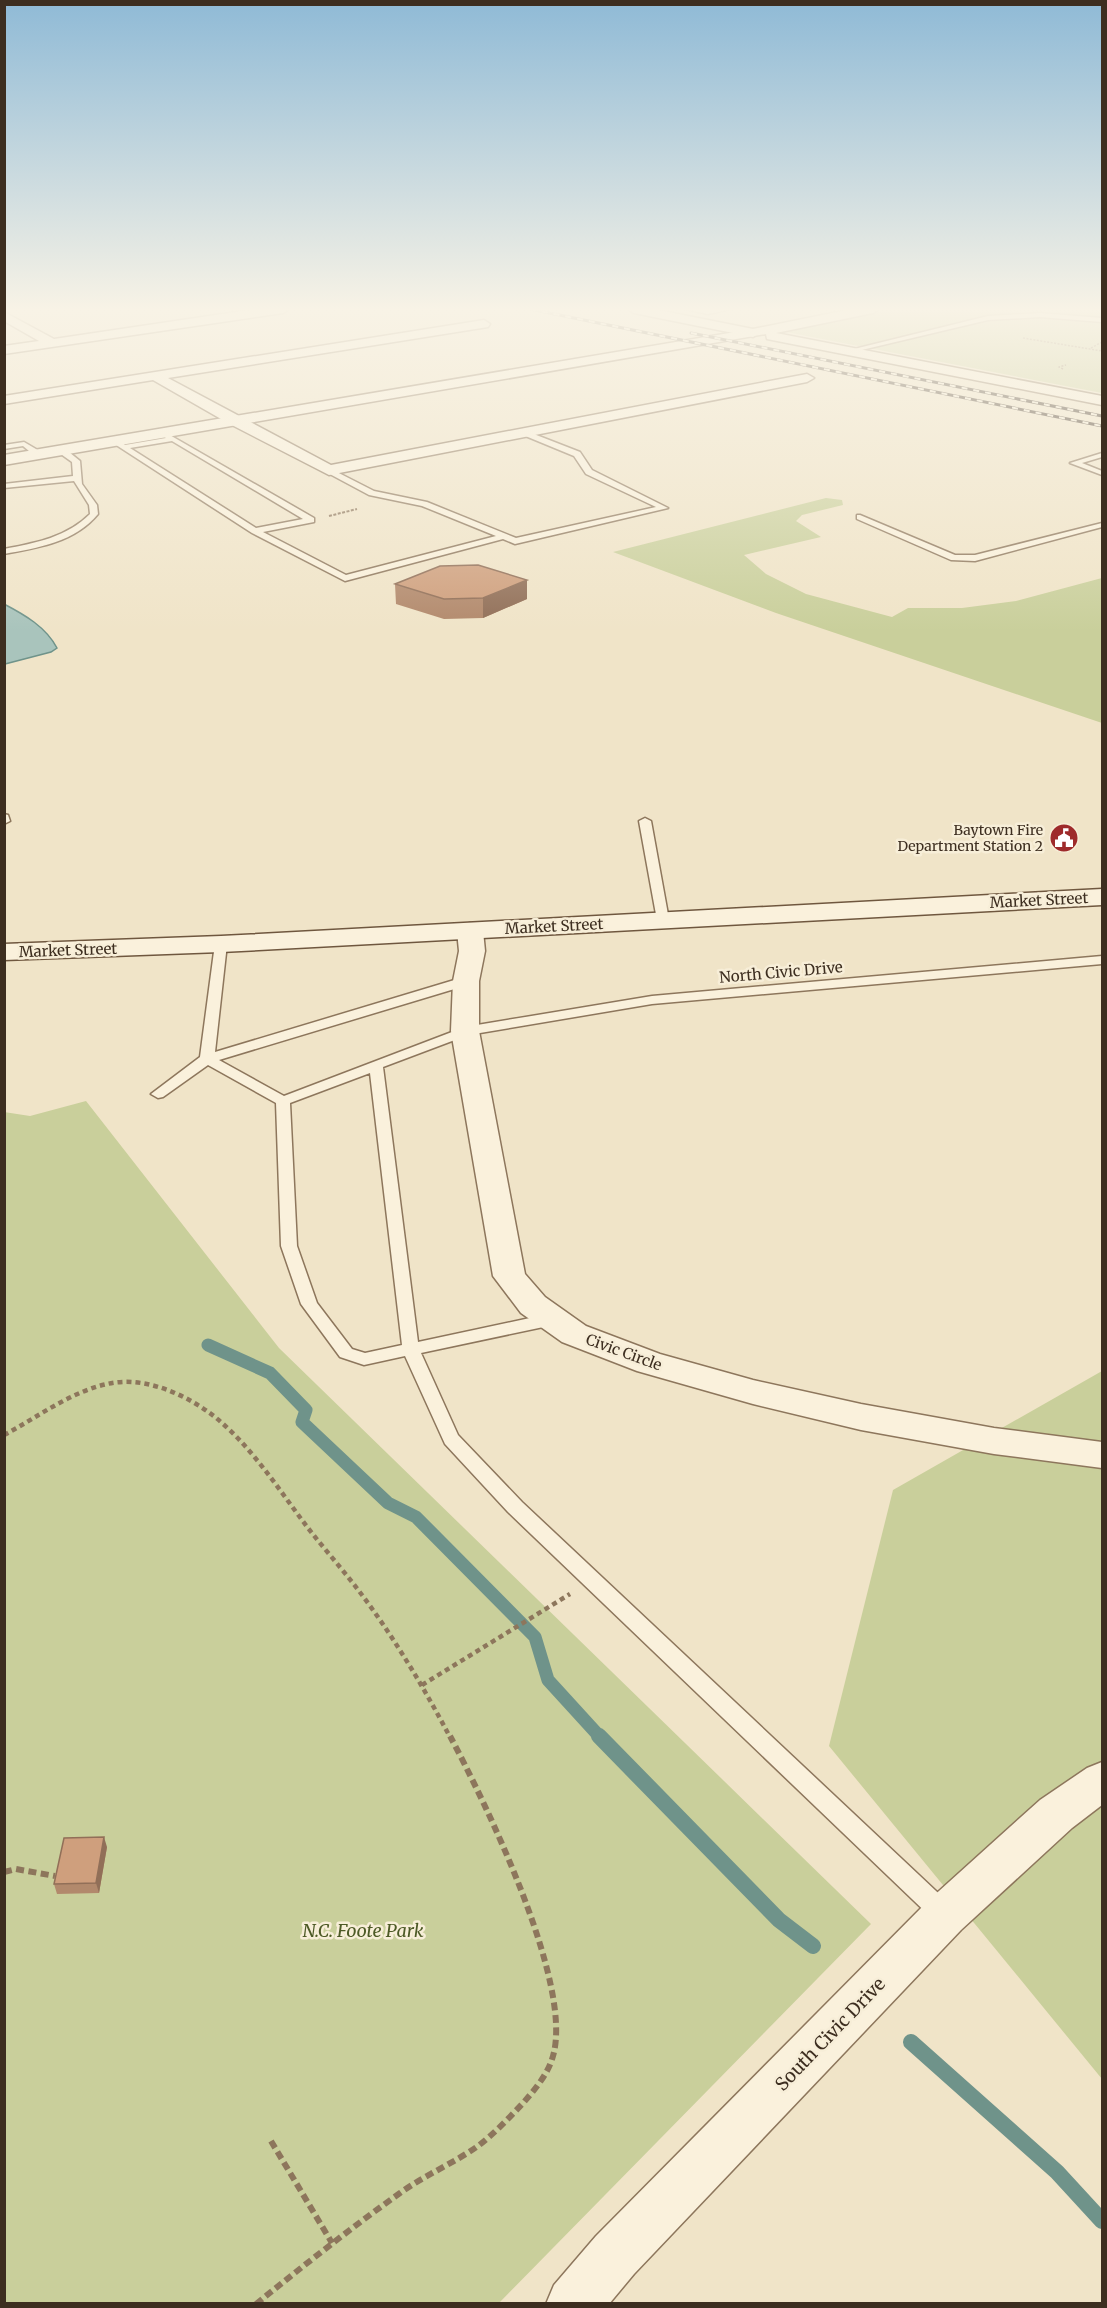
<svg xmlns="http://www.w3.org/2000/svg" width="1107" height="2308" viewBox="0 0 1107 2308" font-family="Merriweather,serif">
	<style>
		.green { fill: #c9cf9b }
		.water { fill: #a9c4bc; stroke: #6f938a; stroke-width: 1.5 }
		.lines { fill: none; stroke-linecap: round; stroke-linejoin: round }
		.stream-far1 { stroke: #6f938a; stroke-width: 13 }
		.stream { stroke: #6f938a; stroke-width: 16 }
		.service-casing { stroke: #8d765c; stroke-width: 3 }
		.minor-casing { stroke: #8d765c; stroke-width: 3 }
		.tertiary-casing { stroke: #8d765c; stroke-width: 3 }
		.secondary-casing { stroke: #6f573f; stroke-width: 3 }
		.path-far3 { stroke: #8d765c; stroke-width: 1.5; stroke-dasharray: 2 1.5; stroke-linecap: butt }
		.path-far2 { stroke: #8d765c; stroke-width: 2; stroke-dasharray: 3 1.5; stroke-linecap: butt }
		.path-far1 { stroke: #8d765c; stroke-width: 4.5; stroke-dasharray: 5 4; stroke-linecap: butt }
		.path { stroke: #8d765c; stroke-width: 6; stroke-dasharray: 8 4.5; stroke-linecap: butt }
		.service { fill: #faf1dc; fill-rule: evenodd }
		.minor { fill: #faf1dc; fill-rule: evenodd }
		.tertiary { fill: #faf1dc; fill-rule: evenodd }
		.secondary { fill: #faf1dc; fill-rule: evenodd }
		.rail-casing { stroke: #3d2e20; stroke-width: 3 }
		.rail { stroke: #f7eed8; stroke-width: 2; stroke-dasharray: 6; stroke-linecap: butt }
		.wall { fill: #b2896c }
		.shaded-wall { fill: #916f58 }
		.building { fill: #cf9f7d; stroke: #916f58; stroke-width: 1.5 }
		.labels { text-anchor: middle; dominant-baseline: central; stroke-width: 5; stroke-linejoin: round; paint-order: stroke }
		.far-poi-label { font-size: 14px; fill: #3d2e20; stroke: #f7eed8; text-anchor: end }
		.street-label { font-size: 15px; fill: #3d2e20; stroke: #f7eed8 }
		.near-park-label { font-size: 18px; font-style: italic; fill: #4d5a26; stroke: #f7eed8 }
		.near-street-label { font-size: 18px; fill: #3d2e20; stroke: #f7eed8 }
	</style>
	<rect width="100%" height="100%" fill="#f0e4c8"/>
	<path class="green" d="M894 309H1102V393L786 332Z
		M826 498 842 500 843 505 802 515 796 521 821 537 744 555 766 574 806 594 892 617 908 608H962L1016 601 1102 578V723L776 613 613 552Z
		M86 1101 279 1348 871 1924 499 2303H5L4 1112 30 1116Z
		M1102 1371V2079L829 1746 893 1490Z"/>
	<path class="water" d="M4 604C25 615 46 627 57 648L51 652 5 664Z"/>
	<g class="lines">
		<path class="stream-far1" d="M208 1345 270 1373 306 1410 302 1422 388 1503 416 1517 535 1637 548 1680 600 1737"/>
		<path class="stream" d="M599 1736 779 1920 813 1946
			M911 2042 1057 2172 1102 2221"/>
		<g class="service-casing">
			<path id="service" d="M685 309H731L708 314Z
				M1040 313 1102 318V322L1040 317 988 320 849 353 846 351 988 316Z
				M161 430 314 518V522L263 532 346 575 496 536 422 506 369 495 326 472V468H329L374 491 427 502 516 538 656 507 586 474 574 456 523 435 526 431 580 452 592 470 668 508 515 544 503 539 345 581 252 533 110 441 117 439 125 445 166 438 157 432ZM172 441 303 519 256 528 130 448Z
				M24 442 41 452V456H35L23 446 4 449V445Z
				M58 448H64L80 461 82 484 97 505 98 514C75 542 38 548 4 554V549C36 543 67 537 90 514L89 505 74 481 4 488V484L73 476 72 462 58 452Z
				M1102 453V457L1082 463 1102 471V475L1070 463Z
				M860 515 955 555H975L1102 523V527L975 561 951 560 857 519V515Z
				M4 814 8 815 10 821 4 824Z
				M645 818 651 821 669 920 663 924 657 920 639 821Z
				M221 940 227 944 215 1052 461 978H471L473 981 471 984 219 1060 284 1096 465 1027 652 996 1102 956V964L652 1004 468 1035 383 1067 418 1342 553 1313 559 1315 561 1319 559 1323 553 1325 421 1353 458 1435 522 1502 952 1906 956 1914 952 1922 944 1925 936 1922 508 1512 445 1444 405 1356 364 1365 340 1357 301 1304 281 1246 276 1103 208 1065 163 1097 158 1098 151 1094 200 1057 215 944ZM370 1073 402 1345 365 1353 352 1349 317 1303 297 1246 290 1103Z"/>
		</g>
		<g class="minor-casing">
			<path id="minor" d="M256 309H289L283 313 4 354V346L39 341 4 321V312L54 339Z
				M628 309H653L753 329 759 333 753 337 634 313Z
				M484 320 490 324 488 327 168 378 331 465 807 374 814 378 807 382 329 475 228 423 153 380 4 404V396Z
				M470 923 479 926 483 931 485 951 479 981V1031L525 1274 545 1297 586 1326 660 1354 753 1380 861 1404 994 1428 1102 1442V1468L994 1454 861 1430 753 1404 637 1371 562 1342 521 1313 493 1276 451 1031 453 981 459 951 457 931 461 926Z
				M1102 1762V1805L1072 1828 961 1930 634 2274 609 2304H546L554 2285 596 2236 929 1900 1040 1800 1087 1768Z"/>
		</g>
		<g class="tertiary-casing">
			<path id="tertiary" d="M852 309H879L873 313 776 333 1102 396V405L772 340 767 339 766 334 4 465V455L753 329Z"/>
		</g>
		<g class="secondary-casing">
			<path id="secondary" d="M1102 889V905L221 952 4 960V944L221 936Z"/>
		</g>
		<path class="path-far3" d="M1023 338 1102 351
			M1091 348 1102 342
			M1063 369 1059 367 1066 365"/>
		<path class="path-far2" d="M329 516 357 509"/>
		<path class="path-far1" d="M4 1435C42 1415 87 1379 132 1382 162 1384 192 1399 215 1417 252 1447 279 1490 308 1528 325 1550 345 1572 362 1595 395 1639 424 1688 450 1737
			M422 1685 570 1594"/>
		<path class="path" d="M4 1872 16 1869 55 1876
			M271 2141 332 2243
			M256 2304C303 2266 351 2228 400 2193 425 2175 454 2163 478 2146 495 2133 510 2117 524 2102 536 2088 548 2074 553 2056 574 1984 485 1802 450 1736"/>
		<use href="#service" class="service"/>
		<use href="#minor" class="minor"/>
		<use href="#tertiary" class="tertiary"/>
		<use href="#secondary" class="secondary"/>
		<g class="rail-casing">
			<path id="rail" d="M530 309 1102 426
				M691 333 1102 416"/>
		</g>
		<use href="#rail" class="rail"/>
	</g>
	<path class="wall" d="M395 584 527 599 483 618 444 619 396 604Z
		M107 1847 99 1893 57 1894 54 1884Z"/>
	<path class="shaded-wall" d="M527 580V599L483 618V598Z
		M104 1837 107 1847 99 1893 96 1883Z"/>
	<path class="building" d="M478 565 527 580 483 598 444 599 395 584 440 566Z
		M104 1837 96 1883 54 1884 64 1838Z"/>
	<linearGradient id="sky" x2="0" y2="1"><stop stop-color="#8fbad6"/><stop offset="0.49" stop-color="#f8f3e6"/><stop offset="1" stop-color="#f8f3e6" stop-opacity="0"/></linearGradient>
	<rect width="1107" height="632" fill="url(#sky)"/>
	<defs>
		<g id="civic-disc" transform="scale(1.5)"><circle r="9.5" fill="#9e2a2b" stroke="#f7eed8"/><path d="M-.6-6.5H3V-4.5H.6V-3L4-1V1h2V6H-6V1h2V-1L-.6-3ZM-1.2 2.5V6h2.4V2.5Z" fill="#fff"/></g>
	</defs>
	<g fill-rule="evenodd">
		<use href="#civic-disc" x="1064" y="838"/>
	</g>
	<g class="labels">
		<g class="far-poi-label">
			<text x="1043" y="830">Baytown Fire<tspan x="1043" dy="16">Department Station 2</tspan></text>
		</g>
		<g class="street-label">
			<text transform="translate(1039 900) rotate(-3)">Market Street</text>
			<text transform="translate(554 926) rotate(-3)">Market Street</text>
			<text transform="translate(68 950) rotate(-2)">Market Street</text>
			<text transform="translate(781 972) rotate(-5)">North Civic Drive</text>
			<text transform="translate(624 1352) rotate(20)">Civic Circle</text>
		</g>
		<g class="near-park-label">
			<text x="363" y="1930">N.C. Foote Park</text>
		</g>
		<g class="near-street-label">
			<text transform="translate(830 2034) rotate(-46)">South Civic Drive</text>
		</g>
	</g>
	<rect width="1107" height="2308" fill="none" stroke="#3d2e20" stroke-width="12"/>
</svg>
